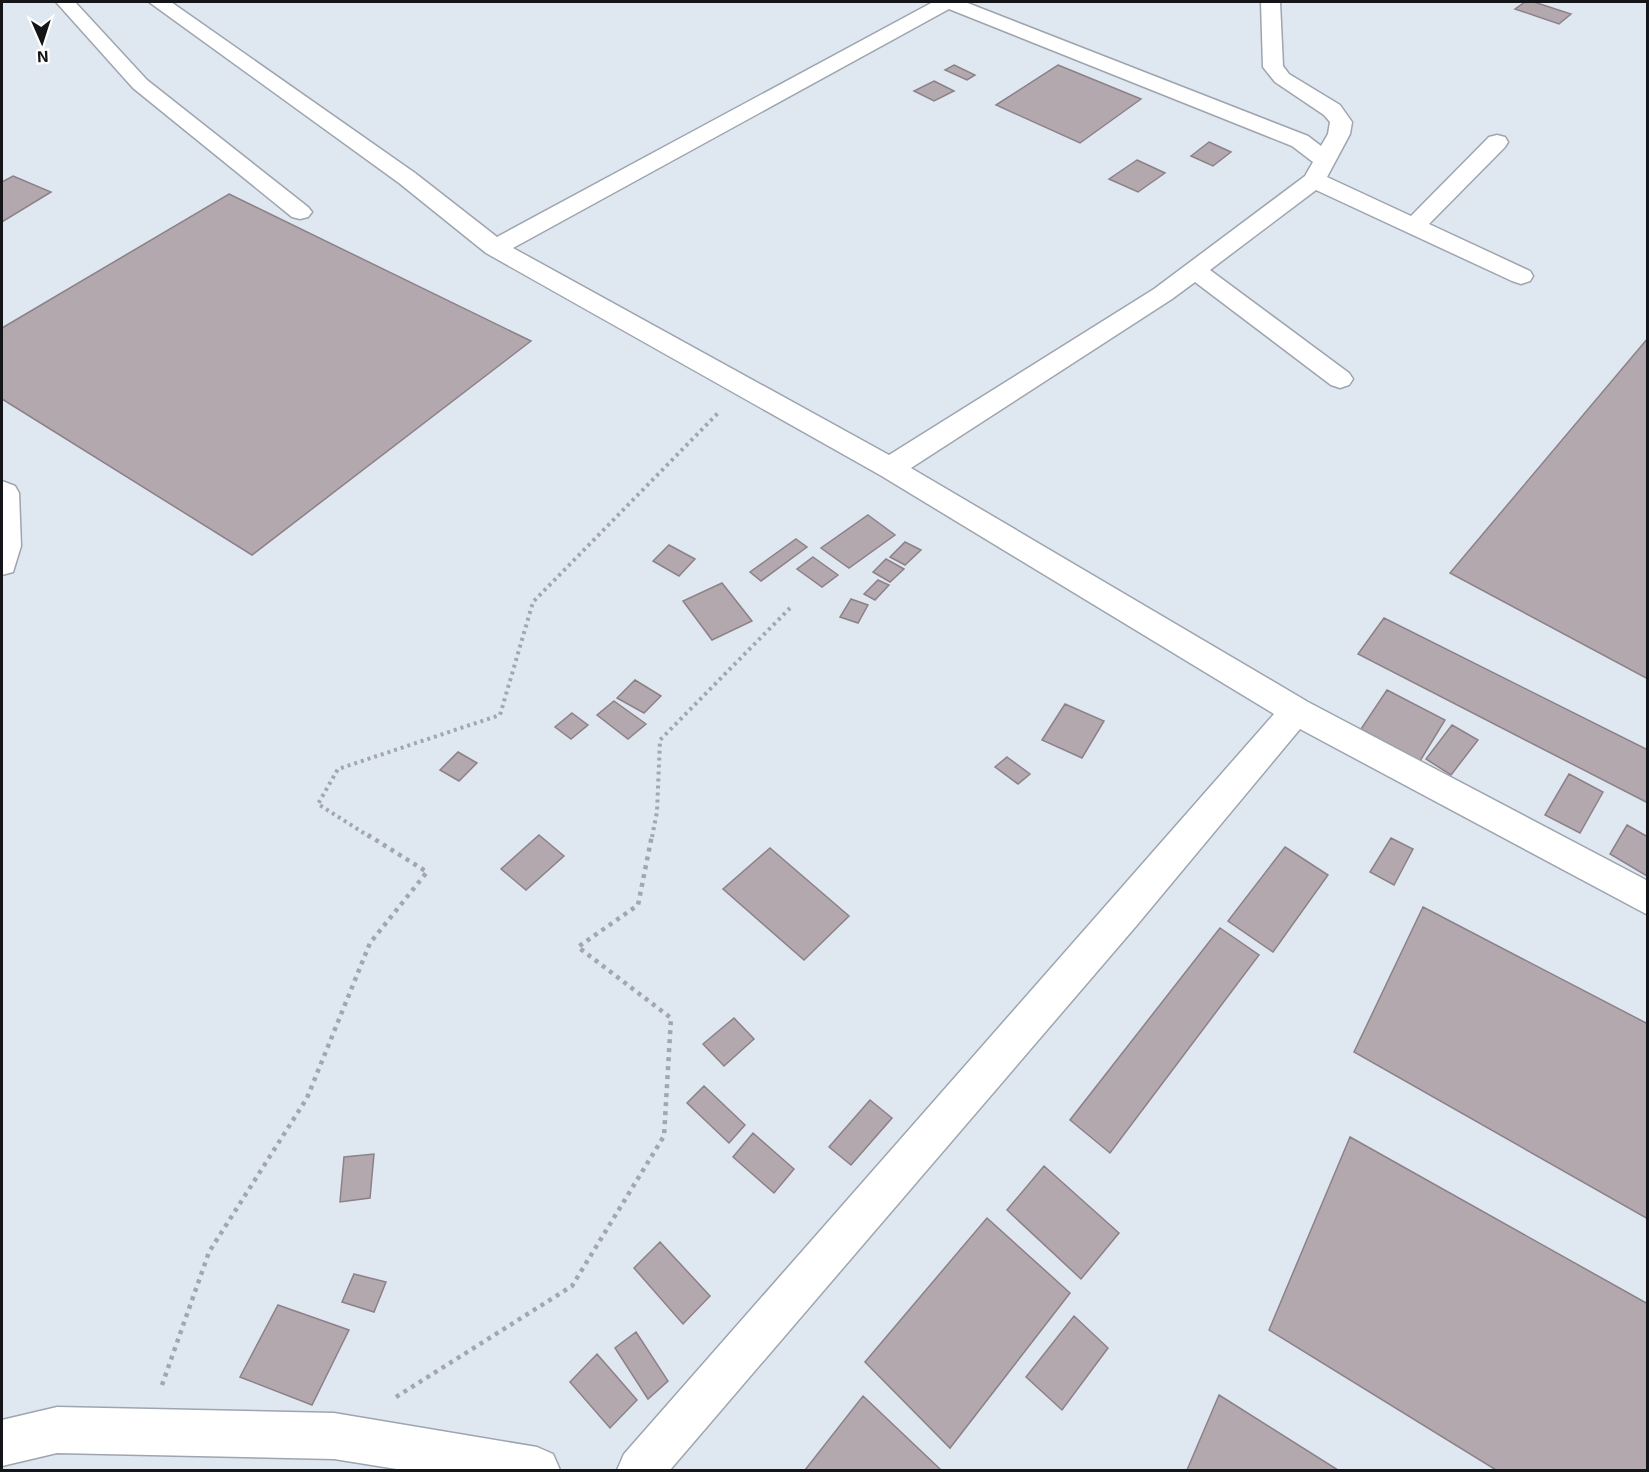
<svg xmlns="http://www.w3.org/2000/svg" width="1649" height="1472" viewBox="0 0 1649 1472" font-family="'Exo 2',sans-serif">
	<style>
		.building { fill: #b4a8af; stroke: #8c8188; stroke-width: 1.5 }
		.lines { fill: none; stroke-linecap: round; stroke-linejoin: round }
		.minor-casing { stroke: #9ea5af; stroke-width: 3 }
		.path-far1 { stroke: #a1a7af; stroke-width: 4; stroke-dasharray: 3 4; stroke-linecap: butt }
		.path { stroke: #a1a7af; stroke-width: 4.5; stroke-dasharray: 4 5; stroke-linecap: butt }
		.minor { fill: #fff; fill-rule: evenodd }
	</style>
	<rect width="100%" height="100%" fill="#dfe7f1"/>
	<path class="building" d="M1525 2H1534L1571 14 1559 24 1515 9Z
		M954 65 975 75 967 80 945 70Z
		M1058 65 1141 99 1080 143 996 105Z
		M934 81 954 91 934 101 914 91Z
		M1209 142 1231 152 1213 166 1191 156Z
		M1137 160 1165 173 1138 192 1109 179Z
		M13 176 51 192 2 222V182Z
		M229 194 531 341 252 555 2 399V328Z
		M1648 338V679L1450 573Z
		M868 515 895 535 849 568 821 548Z
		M796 539 807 547 761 581 750 572Z
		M905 542 921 550 905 565 890 557Z
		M669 545 695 559 679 576 653 561Z
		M813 557 838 575 822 587 797 569Z
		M886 559 904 569 890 582 873 572Z
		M878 580 889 585 875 600 864 594Z
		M722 583 752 621 712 640 683 601Z
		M851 599 868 605 858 623 840 617Z
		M1384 618 1648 750V803L1358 654Z
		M635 680 661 696 644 713 617 698Z
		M1387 690 1445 720 1420 761 1361 729Z
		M614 701 646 724 628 739 597 715Z
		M1065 704 1104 721 1082 758 1042 740Z
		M572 713 588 725 571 739 555 727Z
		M1452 725 1478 740 1451 775 1426 759Z
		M458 752 477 763 459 781 440 770Z
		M1007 757 1030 774 1018 784 995 767Z
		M1569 774 1603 792 1580 833 1545 815Z
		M1627 825 1648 837 1647 876 1610 854Z
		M539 835 564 856 526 890 501 869Z
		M1391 838 1413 849 1394 885 1370 872Z
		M1285 847 1328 875 1273 952 1228 921Z
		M770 848 849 916 804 960 723 889Z
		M1423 907 1648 1024V1219L1354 1052Z
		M1220 928 1259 955 1110 1153 1070 1120Z
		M734 1018 754 1039 724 1066 703 1044Z
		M704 1086 745 1125 729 1143 687 1103Z
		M870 1100 892 1118 851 1165 829 1147Z
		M753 1133 794 1169 774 1193 733 1157Z
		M1350 1137 1648 1304V1470H1496L1269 1330Z
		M374 1154 370 1198 340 1202 344 1157Z
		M1044 1166 1119 1233 1081 1279 1007 1210Z
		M987 1218 1070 1293 950 1448 865 1362Z
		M660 1242 710 1296 683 1324 634 1268Z
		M354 1274 386 1282 374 1312 342 1302Z
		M278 1305 349 1330 312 1405 240 1377Z
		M1074 1316 1108 1348 1062 1410 1026 1377Z
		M636 1332 668 1381 648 1399 615 1348Z
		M597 1354 637 1400 610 1428 570 1382Z
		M1219 1395 1338 1470H1187Z
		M863 1396 941 1470H805Z"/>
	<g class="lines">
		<g class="minor-casing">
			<path id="minor" d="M56 2H75L147 80 308 207 312 212 308 217 300 219 292 217 133 88Z
				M149 2H171L415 173 497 237 933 2H965L1308 136 1321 146 1328 134 1330 122 1324 115 1275 82 1263 67 1261 2H1280L1283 66 1289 74 1340 105 1352 122 1350 134 1327 177 1411 216 1489 137 1497 135 1505 137 1508 142 1505 147 1429 224 1530 271 1533 276 1530 281 1521 284 1512 281 1316 190 1210 270 1349 373 1353 379 1349 385 1340 388 1331 385 1195 282 1172 299 911 468 1308 702 1648 881V915L1300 729 1137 925 670 1470H617L624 1454 1274 714 880 475 486 253 399 183ZM949 9 1292 146 1313 162 1305 176 1154 289 889 455 513 248Z
				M2 481 15 486 19 493 21 546 13 572 2 575Z
				M57 1407 334 1413 537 1447 553 1454 560 1470H403L334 1459 57 1453 2 1466V1420Z"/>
		</g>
		<path class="path-far1" d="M370 837 318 804 338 769 500 715 533 602 718 413
			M652 837 657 812 660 740 790 608"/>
		<path class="path" d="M162 1385 209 1252 307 1098 370 943 427 872 368 835
			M396 1397 572 1286 664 1136 671 1018 578 947 638 905 652 835"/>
		<use href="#minor" class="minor"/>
	</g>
	<rect width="1649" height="1472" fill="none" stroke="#131519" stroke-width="6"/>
	<g transform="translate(42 42) rotate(177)" stroke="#ffffff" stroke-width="4.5" paint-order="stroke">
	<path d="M0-4.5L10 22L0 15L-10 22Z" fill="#131519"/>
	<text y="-9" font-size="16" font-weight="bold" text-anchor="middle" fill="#131519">N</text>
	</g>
</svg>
